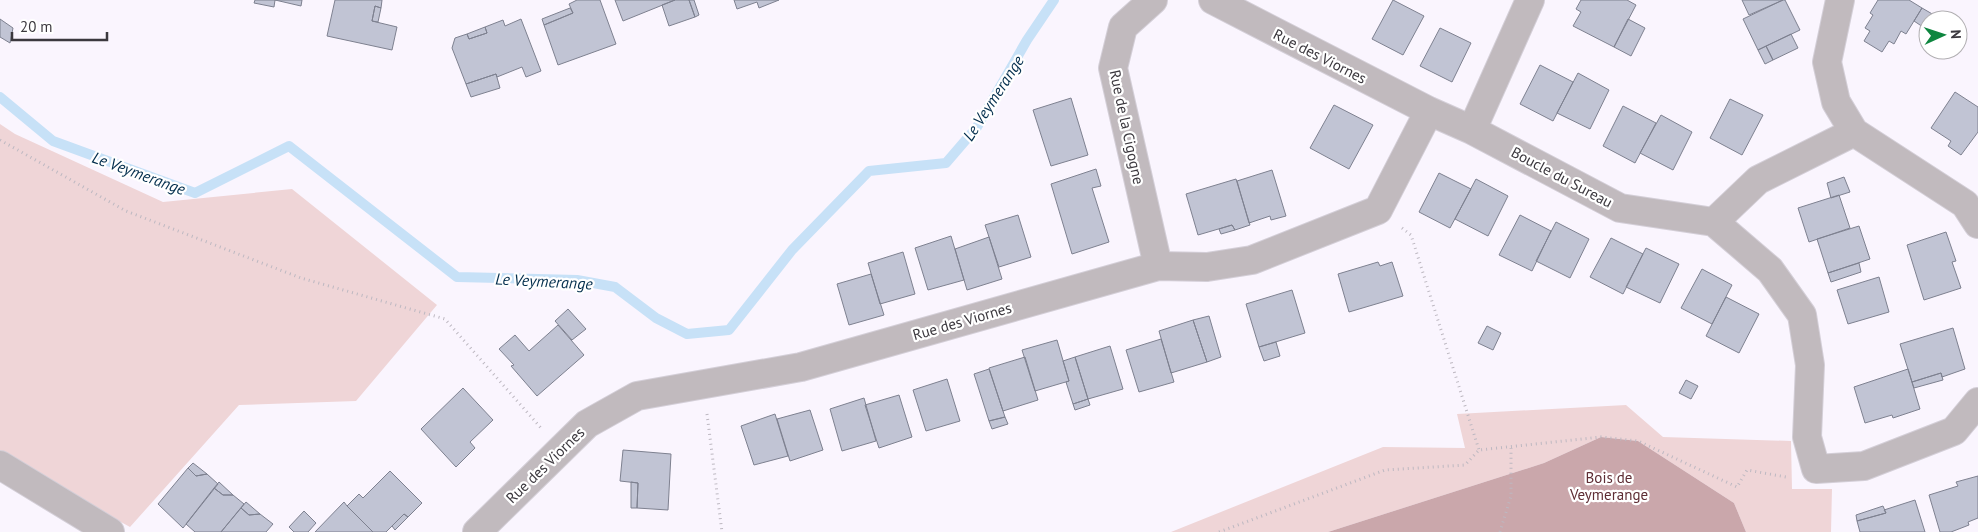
<svg xmlns="http://www.w3.org/2000/svg" width="1978" height="532" viewBox="0 0 1978 532" font-family="'PT Sans',sans-serif">
	<style>
		.green { fill: #efd5d7 }
		.forest { fill: #caa7ab }
		.lines { fill: none; stroke-linecap: round; stroke-linejoin: round }
		.stream { stroke: #c7e1f7; stroke-width: 10 }
		.building { fill: #c1c4d4; stroke: #7e8190 }
		.minor-casing { stroke: #d4cfd8; stroke-width: 30 }
		.path { stroke: #bdb8c1; stroke-width: 3; stroke-dasharray: 1 4; stroke-linecap: butt }
		.minor { stroke: #c1babe; stroke-width: 28 }
		.labels { text-anchor: middle; dominant-baseline: central; stroke-width: 4.5; stroke-linejoin: round; paint-order: stroke }
		.street-label { font-size: 15px; fill: #3b383e; stroke: #fff }
		.park-label { font-size: 15px; fill: #5e2d34; stroke: #fff }
		.water-label { font-size: 16px; font-style: italic; fill: #022d4c; stroke: #fff }
	</style>
	<rect width="100%" height="100%" fill="#faf5fe"/>
	<path class="green" d="M0 124 15 134 163 202 292 189 437 305 356 401 239 405 130 527 0 455Z
		M1626 405 1663 437 1791 441 1792 489H1832L1831 532H1746L1734 503 1638 441 1601 437 1544 463 1328 532H1171L1383 447 1465 448 1457 414Z"/>
	<path class="forest" d="M1601 437 1638 441 1734 503 1746 532H1328L1544 463Z"/>
	<g class="lines">
		<path class="stream" d="M0 97 53 141 195 193 289 146 457 277 577 280 615 287 656 318 687 334 729 330 792 250 869 171 946 163 977 127 1027 40 1054 0"/>
	</g>
	<path class="building" d="M255 0H302L301 6 275 0 274 7 254 3Z
		M335 0H382L381 8 375 6 372 21 397 27 392 50 327 36Z
		M577 0H600L616 44 558 65 544 25 573 13 569 4Z
		M615 0H675L623 21Z
		M675 0H689L695 17 669 26 662 5Z
		M689 0H694L699 15 695 17Z
		M734 0H779L759 8 757 2 737 9Z
		M1393 0 1424 16 1403 55 1372 39Z
		M1581 0H1627L1636 5 1614 47 1573 26 1581 12 1576 9Z
		M1742 0H1783L1749 15Z
		M1783 0H1785L1800 30 1758 50 1743 19Z
		M1878 0H1909L1922 8 1906 34 1901 31 1894 44 1889 41 1882 52 1864 41 1870 31 1865 28 1873 15 1870 13Z
		M375 6 381 8 378 22 372 21Z
		M570 8 573 13 544 25 542 19Z
		M1922 8 1934 15 1931 20H1928L1926 29 1914 21Z
		M0 19 13 28 10 43 0 37Z
		M521 19 541 71 526 77 522 67 497 77 496 74 466 84 452 48 455 38 467 34 469 39 487 33 485 27 503 20 505 26Z
		M1628 19 1645 28 1631 56 1614 47Z
		M485 27 487 33 469 39 467 34Z
		M1440 28 1471 43 1452 82 1420 66Z
		M1791 34 1798 48 1773 60 1766 46Z
		M1766 46 1773 60 1765 64 1758 50Z
		M1540 65 1573 82 1553 121 1520 104Z
		M1578 73 1609 90 1590 129 1557 113Z
		M496 74 500 88 471 97 466 84Z
		M1955 92 1978 107V132L1961 155 1948 146 1951 141 1931 128Z
		M1071 98 1088 155 1051 166 1033 110Z
		M1730 99 1763 115 1742 155 1710 138Z
		M1334 105 1373 125 1349 169 1310 148Z
		M1623 106 1656 123 1635 163 1603 146Z
		M1661 115 1692 132 1673 170 1640 153Z
		M1096 169 1101 186 1092 188 1109 242 1072 254 1051 184Z
		M1272 170 1286 216 1271 220 1270 216 1249 223 1237 181Z
		M1439 173 1471 189 1450 228 1419 212Z
		M1844 177 1850 192 1831 198 1827 183Z
		M1236 179 1250 225 1235 230 1232 225 1198 235 1186 194Z
		M1476 179 1508 196 1488 236 1455 219Z
		M1839 195 1850 228 1809 242 1798 208Z
		M1018 215 1031 257 999 267 985 225Z
		M1520 215 1551 231 1532 271 1499 255Z
		M1556 222 1589 239 1570 278 1536 261Z
		M1232 225 1235 230 1221 234 1219 229Z
		M1859 226 1870 259 1828 273 1817 239Z
		M1946 232 1956 261 1952 262 1961 288 1924 300 1907 245Z
		M951 236 964 280 928 290 915 248Z
		M989 237 1002 279 967 290 955 249Z
		M1611 238 1643 254 1623 294 1590 277Z
		M1646 248 1679 264 1660 303 1626 287Z
		M903 252 915 294 880 304 868 263Z
		M1378 262 1380 266 1392 262 1403 296 1349 312 1338 274Z
		M1859 263 1861 272 1831 282 1828 273Z
		M1702 269 1732 285 1712 324 1681 308Z
		M871 274 884 315 849 325 837 284Z
		M1879 277 1889 312 1848 324 1837 290Z
		M1292 290 1305 333 1259 347 1246 304Z
		M1726 297 1759 314 1739 353 1706 336Z
		M568 309 586 329 572 340 555 321Z
		M1209 316 1221 357 1207 362 1193 320Z
		M1193 320 1207 362 1171 373 1159 331Z
		M558 325 584 355 537 396 511 366 514 365 499 349 515 335 529 351Z
		M1487 326 1501 333 1493 350 1478 343Z
		M1953 328 1965 369 1942 377 1941 373 1912 382 1900 344Z
		M1161 339 1174 382 1139 392 1126 350Z
		M1057 340 1069 381 1035 391 1022 350Z
		M1276 342 1280 356 1264 361 1259 347Z
		M1110 346 1123 389 1088 399 1075 357Z
		M1025 357 1038 400 1003 411 989 368Z
		M1075 357 1088 399 1073 404 1066 382 1069 381 1063 361Z
		M989 369 1005 417 989 421 974 374Z
		M1908 369 1920 409 1893 418 1892 415 1865 423 1854 387Z
		M1941 373 1943 380 1914 388 1912 382Z
		M947 379 960 421 926 431 913 390Z
		M1686 380 1698 386 1691 399 1679 393Z
		M463 388 493 420 470 442 475 448 456 467 421 429Z
		M899 395 912 437 879 448 865 405Z
		M864 398 876 441 842 451 830 409Z
		M1088 399 1090 405 1075 410 1073 404Z
		M810 410 823 450 790 461 777 419Z
		M775 414 788 456 754 465 741 426Z
		M1005 417 1008 424 992 429 989 421Z
		M623 450 671 454 668 510 637 508 638 483 620 481Z
		M193 463 207 474 196 476 188 468Z
		M188 468 196 476 207 474 218 484 183 528 158 504Z
		M390 471 422 503 408 517 404 514 386 532H373L347 506 359 494 363 498Z
		M1978 476V518L1968 522 1969 525 1951 532H1940L1929 495 1958 486 1956 482Z
		M219 482 233 495H223L214 488Z
		M631 482 638 483 637 508H631Z
		M214 488 223 495H233L244 504 221 532H195L186 524Z
		M1915 500 1925 532H1860L1857 521 1886 513 1884 510Z
		M246 502 260 514 249 515 241 508Z
		M344 502 347 506 373 532H315Z
		M1883 506 1886 513 1857 521 1856 515Z
		M241 508 249 515 260 514 273 524 266 532H221Z
		M304 511 316 523 308 532H294L289 527Z
		M404 514 408 517 395 530 392 526Z"/>
	<g class="lines">
		<g class="minor-casing">
			<path id="minor" d="M1153 0 1123 27 1113 68 1158 266
				M1213 0 1429 111 1472 130 1620 208 1714 222 1770 270 1802 315 1810 365 1807 437 1816 469 1864 466 1954 431 1978 402
				M1840 0 1827 62 1836 102 1854 132 1965 204 1978 224
				M1472 130 1530 0
				M1714 222 1758 180 1854 132
				M0 465 110 532
				M477 532 587 424 637 396 801 367 1158 266 1207 267 1252 260 1378 210 1429 111"/>
		</g>
		<path class="path" d="M0 140 126 211 301 278 445 319 541 428
			M1402 228 1411 235 1479 450
			M707 414 722 532
			M1219 532 1385 470 1465 465 1479 450 1601 437 1638 441 1737 487 1747 470 1786 477
			M1500 532 1511 496V448"/>
		<use href="#minor" class="minor"/>
	</g>
	<g class="labels">
		<g class="street-label">
			<text transform="translate(1320 56) rotate(27)">Rue des Viornes</text>
			<text transform="translate(1127 127) rotate(78)">Rue de la Cigogne</text>
			<text transform="translate(1562 177) rotate(28)">Boucle du Sureau</text>
			<text transform="translate(962 321) rotate(-16)">Rue des Viornes</text>
			<text transform="translate(545 465) rotate(-44)">Rue des Viornes</text>
		</g>
		<g class="park-label">
			<text x="1609" y="477">Bois de<tspan x="1609" dy="17">Veymerange</tspan></text>
		</g>
		<g class="water-label">
			<text transform="translate(993 98) rotate(-57)">Le Veymerange</text>
			<text transform="translate(139 173) rotate(20)">Le Veymerange</text>
			<text transform="translate(544 281) rotate(3)">Le Veymerange</text>
		</g>
	</g>
	<g transform="translate(1943 35) rotate(87)"><circle r="24" fill="#ffffff" stroke="#b1afb2"/>
	<path d="M0-4L9 19L0 12L-9 19Z" fill="#0e863f"/>
	<text y="-8" font-size="14" font-weight="bold" text-anchor="middle" fill="#3b383e">N</text>
	</g>
	<path d="M12 32v8h95v-8" fill="none" stroke="#3b383e" stroke-width="2.5"/>
	<text x="20" y="32" font-size="15" fill="#3b383e" stroke="#ffffff" stroke-width="4" paint-order="stroke">20 m</text>
</svg>
